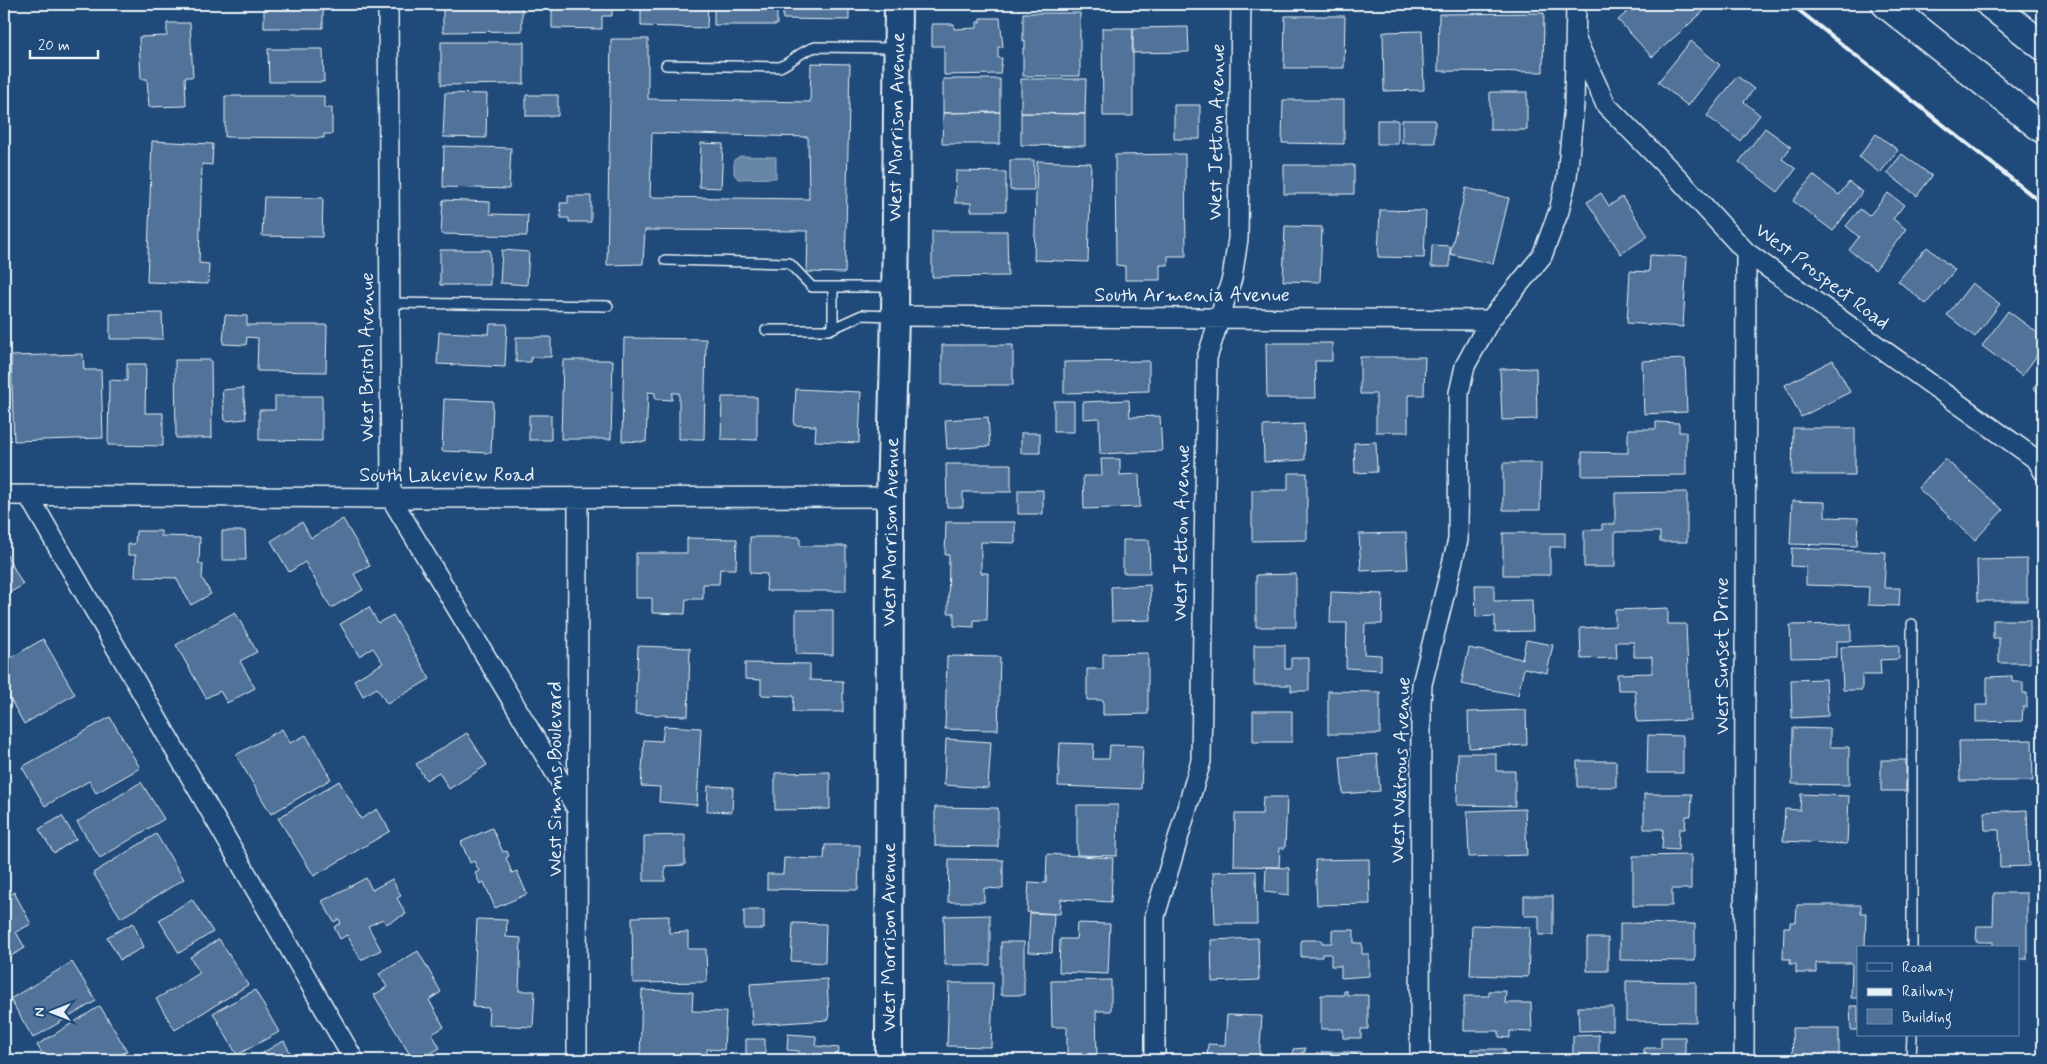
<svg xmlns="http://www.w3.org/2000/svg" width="2047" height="1064" viewBox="0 0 2047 1064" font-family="Mynerve,sans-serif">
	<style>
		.water { fill: #6685a7; stroke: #9ab0c7 }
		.building { fill: #517399; stroke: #e8f1f8; fill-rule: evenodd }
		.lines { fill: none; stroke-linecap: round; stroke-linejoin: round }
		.lane-casing { stroke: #e8f1f8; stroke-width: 12 }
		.street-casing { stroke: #e8f1f8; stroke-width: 22 }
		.secondary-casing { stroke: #e8f1f8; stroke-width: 30 }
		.highway-casing { stroke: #e8f1f8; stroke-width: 31 }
		.lane { stroke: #1f4a7a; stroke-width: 9 }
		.street { stroke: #1f4a7a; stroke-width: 19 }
		.secondary { stroke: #1f4a7a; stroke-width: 26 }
		.highway { stroke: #1f4a7a; stroke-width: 28 }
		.rail { stroke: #e8f1f8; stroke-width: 4 }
		.labels { text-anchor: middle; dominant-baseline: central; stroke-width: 4.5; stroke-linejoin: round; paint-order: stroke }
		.street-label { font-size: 20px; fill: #e8f1f8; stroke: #1f4a7a }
	</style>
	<rect width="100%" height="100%" fill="#1f4a7a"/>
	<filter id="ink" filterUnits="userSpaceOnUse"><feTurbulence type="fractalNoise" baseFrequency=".02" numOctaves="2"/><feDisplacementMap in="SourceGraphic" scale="10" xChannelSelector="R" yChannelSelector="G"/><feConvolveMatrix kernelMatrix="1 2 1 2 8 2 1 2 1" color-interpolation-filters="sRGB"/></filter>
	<g filter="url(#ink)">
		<path class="water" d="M740 156 776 157V178L738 179 734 174V160Z"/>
		<path class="building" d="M264 4H323V28H264Z
			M443 4H522V31L443 32Z
			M552 4H612V16H602V29L552 28Z
			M641 4H708L707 28 641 26Z
			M714 4H777V25H714Z
			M783 4H849V20L783 19Z
			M1636 4H1697L1704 11 1652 57 1618 20Z
			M1023 13H1080V76H1023V48H1025V41H1023Z
			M1544 13 1543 72 1438 71 1439 14Z
			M1285 16H1345L1344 68H1284Z
			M980 18H1000L1003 47H998V58H1002L1000 74 944 75V46H932V24H954V29L977 28V22H980Z
			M167 23H190L193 77H185L186 106 149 107 147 79H141L139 37 167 36Z
			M1188 27 1189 52 1132 53 1133 28Z
			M1102 28H1133V116H1103Z
			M1422 31 1424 90 1384 91 1383 32Z
			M611 39H648V99L810 102 811 63 850 64 845 273 807 272 808 231 645 230 643 264 607 265ZM652 133 808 137 809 199 650 197Z
			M1691 41 1720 65 1688 106 1658 82Z
			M441 42H524V84L441 85Z
			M268 49H323L324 82H269Z
			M1737 76 1754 89 1744 102 1760 115 1740 141 1707 116Z
			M943 79H1000V112L943 113Z
			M1021 79H1086L1085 114 1021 113Z
			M1490 92H1527V130H1490Z
			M445 93 487 94 486 138 443 137Z
			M526 95H558V116H526Z
			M225 96H324V108H332V134H324V138L225 137Z
			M1283 100H1344V144L1282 143Z
			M1174 105H1200V139H1174Z
			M1000 112V144H942L943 113Z
			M1021 113 1085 114V146L1021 145Z
			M1377 120H1398V144H1377Z
			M1402 120H1435V143H1402Z
			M1765 128 1791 147 1782 159 1796 169 1778 192 1739 162Z
			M1876 134 1898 150 1880 173 1859 157Z
			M152 141 213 144 212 165 202 164 199 263 209 264 208 284 147 282Z
			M701 143 723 144 721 188 699 187Z
			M444 146 511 148 509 189 443 187Z
			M1185 154 1186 256H1168V265H1160V280H1125V266L1116 265 1115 155Z
			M1902 154 1932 176 1917 196 1887 173Z
			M1010 160H1034V190H1010Z
			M1037 161 1091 163 1088 262 1034 260Z
			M1284 165H1354V194H1284Z
			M956 171 1006 172V211H971V203H955Z
			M1813 175 1839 195 1849 182 1862 192 1833 231 1793 201Z
			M1466 188 1509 198 1493 264 1450 254Z
			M1601 193 1609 206 1622 197 1648 236 1621 254 1587 202Z
			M1888 193 1904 205 1893 219 1906 229 1875 270 1849 250 1859 237 1846 226 1860 209 1869 216Z
			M568 196H591V222H569V218H561L560 203H568Z
			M264 197 323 198 322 237 262 236Z
			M443 200 490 202V214L528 215 527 236 441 234Z
			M1380 210 1426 211 1424 258 1378 257Z
			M1285 226 1322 227 1320 282 1283 281Z
			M932 231H1007L1008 276 932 277Z
			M1432 245 1450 246V267H1431Z
			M1927 247 1955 270 1926 304 1898 281Z
			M440 250H490V285H440Z
			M502 250 529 252 527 285 500 283Z
			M1650 255 1687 257 1683 327 1627 323 1630 271 1649 272Z
			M1972 283 2000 304 1975 337 1947 315Z
			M2008 311 2043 337V347L2022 376 1982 346Z
			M162 313 163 339H110V314Z
			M225 315 247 316V325H327L326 372 257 371 258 338 247 337 246 345 223 344Z
			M490 324H507L505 367 437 364 439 332 489 334Z
			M516 337H551V357H531V362H516Z
			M624 338 706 339 704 439H679V393H672V400L655 399V393L648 392 646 442 622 441Z
			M1266 343H1332V361H1315L1316 398H1267Z
			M942 345H1013V385H942Z
			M83 354 84 370H101L103 438 14 441 11 356Z
			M1360 357H1425L1424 395H1408V432H1376V394H1360Z
			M1685 359 1687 412 1644 414 1642 361Z
			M175 360H211L212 438H176Z
			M563 360H613L611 439H561Z
			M1833 360 1850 392 1801 417 1785 385Z
			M1149 361V391L1064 393V362Z
			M127 364H146L145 413H163V446L108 445 109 380 127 381Z
			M1536 368 1537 419 1502 420 1500 369Z
			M2043 375V396L2033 388Z
			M243 388 246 419 225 421 222 390Z
			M796 389 861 392 859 443 815 441 816 426 794 425Z
			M275 396H322V441L259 440V410H275Z
			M722 397H757V440L721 439Z
			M444 399 493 401 491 453 442 451Z
			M1129 400 1130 417 1160 416 1162 451 1100 454 1099 418 1083 419V402Z
			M1054 401H1074V432H1054Z
			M529 415H551V440H529Z
			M988 417 990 446 947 449 945 420Z
			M1656 422 1679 423V432H1686V475L1582 476V452L1628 453V429H1656Z
			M1304 424 1305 460 1264 462 1263 426Z
			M1793 428H1855V475H1792Z
			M1021 433H1040V453H1021Z
			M1376 442 1377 472 1355 473 1354 443Z
			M1101 459H1120V475L1139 474 1140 507 1084 509 1083 476H1102Z
			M1945 459 2003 510 1975 540 1918 488Z
			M1503 463H1541L1540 510H1503Z
			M946 464H1011V492H963V507H947Z
			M1288 473H1307V540L1252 541V490H1288Z
			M1018 490H1043V514H1018Z
			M1687 492V542H1660V532H1615V567H1584V530H1602V524H1615V493Z
			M1792 501 1825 502V517L1858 518 1857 546 1790 544Z
			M343 519 370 566 354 574 363 590 331 608 305 562 289 572 271 541 302 522 311 538Z
			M946 522H1015V543L981 542V573H988L987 620H974V627L954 626V613H948L949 555H945Z
			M136 531H161V536L200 537 199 564H203L202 578 211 594 191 605 176 578 135 577 136 555H128V544H135Z
			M222 531H245L246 560H222Z
			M1406 533 1408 569 1361 571 1359 534Z
			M1503 533H1565V547H1550V575H1503Z
			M750 537H800V546H846V591H766L767 574 750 573Z
			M687 538 737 539 736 569H720L719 584H703V599H686L685 614 652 613V598H636V553H687Z
			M1123 540H1149L1150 573H1123Z
			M1792 548 1886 552 1884 588H1900L1899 606 1868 605 1869 587 1806 585V567L1791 566Z
			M4 550 23 585 4 596Z
			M2027 559V601H1978L1977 560Z
			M1296 574V627H1256V575Z
			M1150 585 1151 620 1112 621 1111 587Z
			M1475 585H1494V601L1532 600 1533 631 1495 632V616L1476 617Z
			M1331 592 1383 594 1382 624H1365L1364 654 1381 655V670L1346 668 1347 623H1330Z
			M369 607 378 623 393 615 430 679 387 704 377 688 363 696 354 680 383 663 373 648 359 656 340 624Z
			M1668 608V624H1686L1690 720 1637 722 1635 690H1618L1617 674 1652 673V657H1634V642H1616L1617 658 1581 659 1580 628 1615 626V610Z
			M796 610H833V655L796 654Z
			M235 612 257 652 240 661 255 688 227 703 220 691 206 698 176 645Z
			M1993 620H2030V663H1999V638H1993Z
			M1851 624V641H1836V657L1791 658 1790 625Z
			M43 639 75 694 24 724 4 688V662Z
			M1526 640 1553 645 1547 673 1524 668 1518 695 1461 684 1469 648 1522 659Z
			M1254 645H1285V669H1291V658H1309V691H1291V685H1254Z
			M1899 645V659L1880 660 1881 675H1862V690H1843L1841 647Z
			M638 646 690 648 688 716 635 714Z
			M1148 653V714L1103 715V700H1087V669H1103V654Z
			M947 656 1000 657 998 730 945 729Z
			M745 663 810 664V680L843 681V712H793L794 696 761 695V680L745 679Z
			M2012 676V682H2023V693H2027V707H2023L2022 721 1976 722V705H1987V677Z
			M1826 679 1828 716 1792 718 1791 680Z
			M1328 691 1380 692V734H1328Z
			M1526 710 1527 745 1469 748 1468 712Z
			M1253 711H1292V742H1253Z
			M110 717 140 768 96 793 89 781 45 806 22 767Z
			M664 726 701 728 697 805 659 802 660 787 641 786 644 740 662 741Z
			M1793 728 1830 729V747H1849V785L1792 784Z
			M282 729 290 743 306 735 331 779 271 814 236 755Z
			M467 733 487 765 449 789 439 772 426 780 416 764Z
			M1648 735 1683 736V773H1647Z
			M946 739 991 742 988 788 944 785Z
			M2032 740 2033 781H1960L1959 741Z
			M1060 743 1094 744 1093 759H1109L1110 745 1143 746 1141 789 1058 786Z
			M1458 753H1496V771H1515V806L1457 805Z
			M1377 754 1380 791 1343 794 1340 757Z
			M1881 760H1906V791H1881Z
			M1577 761H1616V787H1577Z
			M830 772V809L775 810V773Z
			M339 781 361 819 377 809 390 831 314 876 278 818Z
			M141 782 164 819 100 858 77 822Z
			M708 786 733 787 732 812 707 811Z
			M1644 794H1692L1691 816H1686L1685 829H1679L1678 850 1662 849 1663 829H1644Z
			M1801 794 1849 796 1847 844 1783 841 1785 809 1800 810Z
			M1263 797H1287L1285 848H1280L1279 867 1234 866 1235 814H1262Z
			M1077 805H1118L1117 856 1077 855Z
			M935 807 998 808V847L935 846Z
			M1525 809 1527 855 1469 857 1467 811Z
			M2027 810 2029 866 2000 867 1999 830H1985L1984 812Z
			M62 816 76 839 54 853 39 829Z
			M492 828 503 852 507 851 509 856 506 858 512 873 517 871 527 894 495 908 484 882 480 884 475 873 479 871 474 861 470 863 461 842Z
			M156 834 184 879 121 918 93 873Z
			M685 835V865L665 866V881H644V836Z
			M825 845H860L858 890 767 889V874H783L784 858 824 859Z
			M1047 854 1113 858 1111 902 1061 899 1060 914 1027 912 1029 882 1046 883Z
			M1691 855V889H1672V906H1633V856Z
			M949 859 1003 860V889L984 888V902H948Z
			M1369 859 1370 904 1317 905 1315 860Z
			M1266 867 1289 868V895L1265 892Z
			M1256 871 1257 924H1215L1213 872Z
			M366 878 372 890 392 879 401 896 397 898 406 914 386 924 383 919 368 926 381 950 361 960 347 935 340 939 334 927 341 923 339 919 334 922 322 901Z
			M14 892 31 924 16 932 25 948 4 960V898Z
			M1994 893H2027V959H2018V948H1993V942H1976L1977 926H1993Z
			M1524 896H1553V935H1539V916H1524Z
			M192 899 213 932 179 953 159 920Z
			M1797 905H1861V913H1866L1865 948H1858V998H1851L1852 963H1816V973H1796V964H1790V959H1783L1784 927H1790V922H1796Z
			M744 910H764V929H744Z
			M1030 913 1054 914 1052 953 1028 952Z
			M990 915V965H945L944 916Z
			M669 916V933L688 932V949H706L707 982 633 983 632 917Z
			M477 919 507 920 506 937 521 938 519 991H535L533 1027 488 1025 489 1008 473 1007Z
			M133 923 144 947 120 960 107 937Z
			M793 923 826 924 825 963 791 961Z
			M1077 923 1110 924 1108 974 1059 972 1060 939H1076Z
			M1620 923 1695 924V961L1620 960Z
			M1472 925 1530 927 1528 977 1470 975Z
			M1332 930H1354V943H1362V954H1369V976L1341 978V966H1331V954H1322V957H1301V940H1322V943H1332Z
			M1258 938 1259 980 1212 982 1211 940Z
			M1587 938H1608V971H1587Z
			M219 939 248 985 175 1030 156 999 200 973 190 957Z
			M1001 942H1024V995H1001Z
			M418 951 441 992 429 1000 444 1027 432 1034 440 1048 419 1060H413L374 995 387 987 379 974Z
			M72 962 96 1001 33 1038 10 999Z
			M827 979 829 1020 752 1025 750 984Z
			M1111 980V1011H1096L1097 1057H1067V1027H1052L1051 981Z
			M1626 981 1696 982V1022L1626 1021Z
			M949 983H993L991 1047 947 1046Z
			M255 990 279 1032 237 1055 213 1013Z
			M642 990 693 992 692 1011 726 1012 724 1050 707 1049V1060H640Z
			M1344 991H1347V995H1368V1029H1361V1038H1343V1029H1321V995H1344Z
			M1489 991H1506L1505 1003H1531L1532 1032 1510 1031V1038L1499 1037V1031H1464V996H1489Z
			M100 1006 127 1051 112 1060H46L37 1045Z
			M1850 1006H1858V1030H1851Z
			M1578 1007H1613V1030L1579 1031Z
			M1227 1015 1262 1016 1259 1060H1207L1208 1044 1225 1045Z
			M1792 1028H1839V1060H1793Z
			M788 1034 816 1036V1046L839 1048 838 1060H798L799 1051 787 1050Z
			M1599 1035V1060H1573V1036Z
			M1661 1037H1685V1060H1644V1048H1661Z
			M746 1039H765V1060H746Z
			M284 1041 294 1060H251L276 1045Z
			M1305 1048V1052H1302V1058L1305 1060H1293V1049Z
			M1471 1049H1505V1060H1471Z
			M1321 1052H1361V1060H1321Z"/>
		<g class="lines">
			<g class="lane-casing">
				<path id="lane" d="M666 65 780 67C794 61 801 50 816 47L895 48
					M665 260 789 263 812 287H892
					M390 303 608 306
					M833 328V287
					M766 330H829L862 315 892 316
					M1912 624V948
					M1911 1060 1912 1035"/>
			</g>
			<g class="street-casing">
				<path id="street" d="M388 4 391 498 577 809
					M1577 42 1606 105 1677 177 1746 252 2037 460 2043 471
					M895 316 1490 320
					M4 495 391 498 890 497
					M28 495 354 1060
					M577 1060 578 498
					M1155 1060V916L1201 761 1207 358 1232 278 1238 239 1241 4
					M1420 1060 1421 704 1422 684 1458 540 1459 393 1465 366 1490 320 1542 256 1559 211 1567 177 1574 105 1576 4
					M1744 1060 1746 252"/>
			</g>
			<g class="secondary-casing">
				<path id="secondary" d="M889 1060 890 497 895 316 898 4"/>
			</g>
			<g class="highway-casing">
				<path id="highway" d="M1886 4 2043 129
					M1990 4 2043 46"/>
			</g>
			<use href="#lane" class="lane"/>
			<use href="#street" class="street"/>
			<use href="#secondary" class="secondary"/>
			<use href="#highway" class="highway"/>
			<path class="rail" d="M1791 4 2043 204"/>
		</g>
	</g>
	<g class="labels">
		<g class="street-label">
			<text transform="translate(897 127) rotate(-89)">West Morrison Avenue</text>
			<text transform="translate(1217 132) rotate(-89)">West Jetton Avenue</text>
			<text transform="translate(1822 277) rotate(37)">West Prospect Road</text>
			<text x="1192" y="295">South Armenia Avenue</text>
			<text transform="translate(367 357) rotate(-90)">West Bristol Avenue</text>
			<text x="447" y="475">South Lakeview Road</text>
			<text transform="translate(891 532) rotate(-89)">West Morrison Avenue</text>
			<text transform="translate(1182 533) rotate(-89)">West Jetton Avenue</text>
			<text transform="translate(1722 656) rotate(-90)">West Sunset Drive</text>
			<text transform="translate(1401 770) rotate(-88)">West Watrous Avenue</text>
			<text transform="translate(555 779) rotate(-90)">West Simms Boulevard</text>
			<text transform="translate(889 937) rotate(-90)">West Morrison Avenue</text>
		</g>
	</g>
	<rect width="2047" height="1064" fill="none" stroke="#1f4a7a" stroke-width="20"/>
	<rect x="10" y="10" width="2027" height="1044" fill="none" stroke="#e8f1f8" stroke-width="2" filter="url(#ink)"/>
	<rect x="1857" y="946" width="162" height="90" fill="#1f4a7a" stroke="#6f8dac"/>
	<rect x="1867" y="963" width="25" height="8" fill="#1f4a7a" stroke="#6f8dac"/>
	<text x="1902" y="972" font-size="15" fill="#e8f1f8">Road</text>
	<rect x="1867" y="988" width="25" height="8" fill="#e8f1f8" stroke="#6f8dac"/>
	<text x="1902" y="996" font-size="15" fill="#e8f1f8">Railway</text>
	<rect x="1867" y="1009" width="25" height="15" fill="#517399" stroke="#6f8dac"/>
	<text x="1902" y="1022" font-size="15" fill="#e8f1f8">Building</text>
	<g transform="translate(52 1012) rotate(270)" stroke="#1f4a7a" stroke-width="4" paint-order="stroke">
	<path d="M0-4L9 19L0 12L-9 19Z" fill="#e8f1f8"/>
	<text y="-8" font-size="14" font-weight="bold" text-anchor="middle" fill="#e8f1f8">N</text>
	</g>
	<path d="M30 50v8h68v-8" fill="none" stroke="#e8f1f8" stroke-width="2.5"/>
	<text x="38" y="50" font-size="15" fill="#e8f1f8" stroke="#1f4a7a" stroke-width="4" paint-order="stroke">20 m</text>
</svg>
